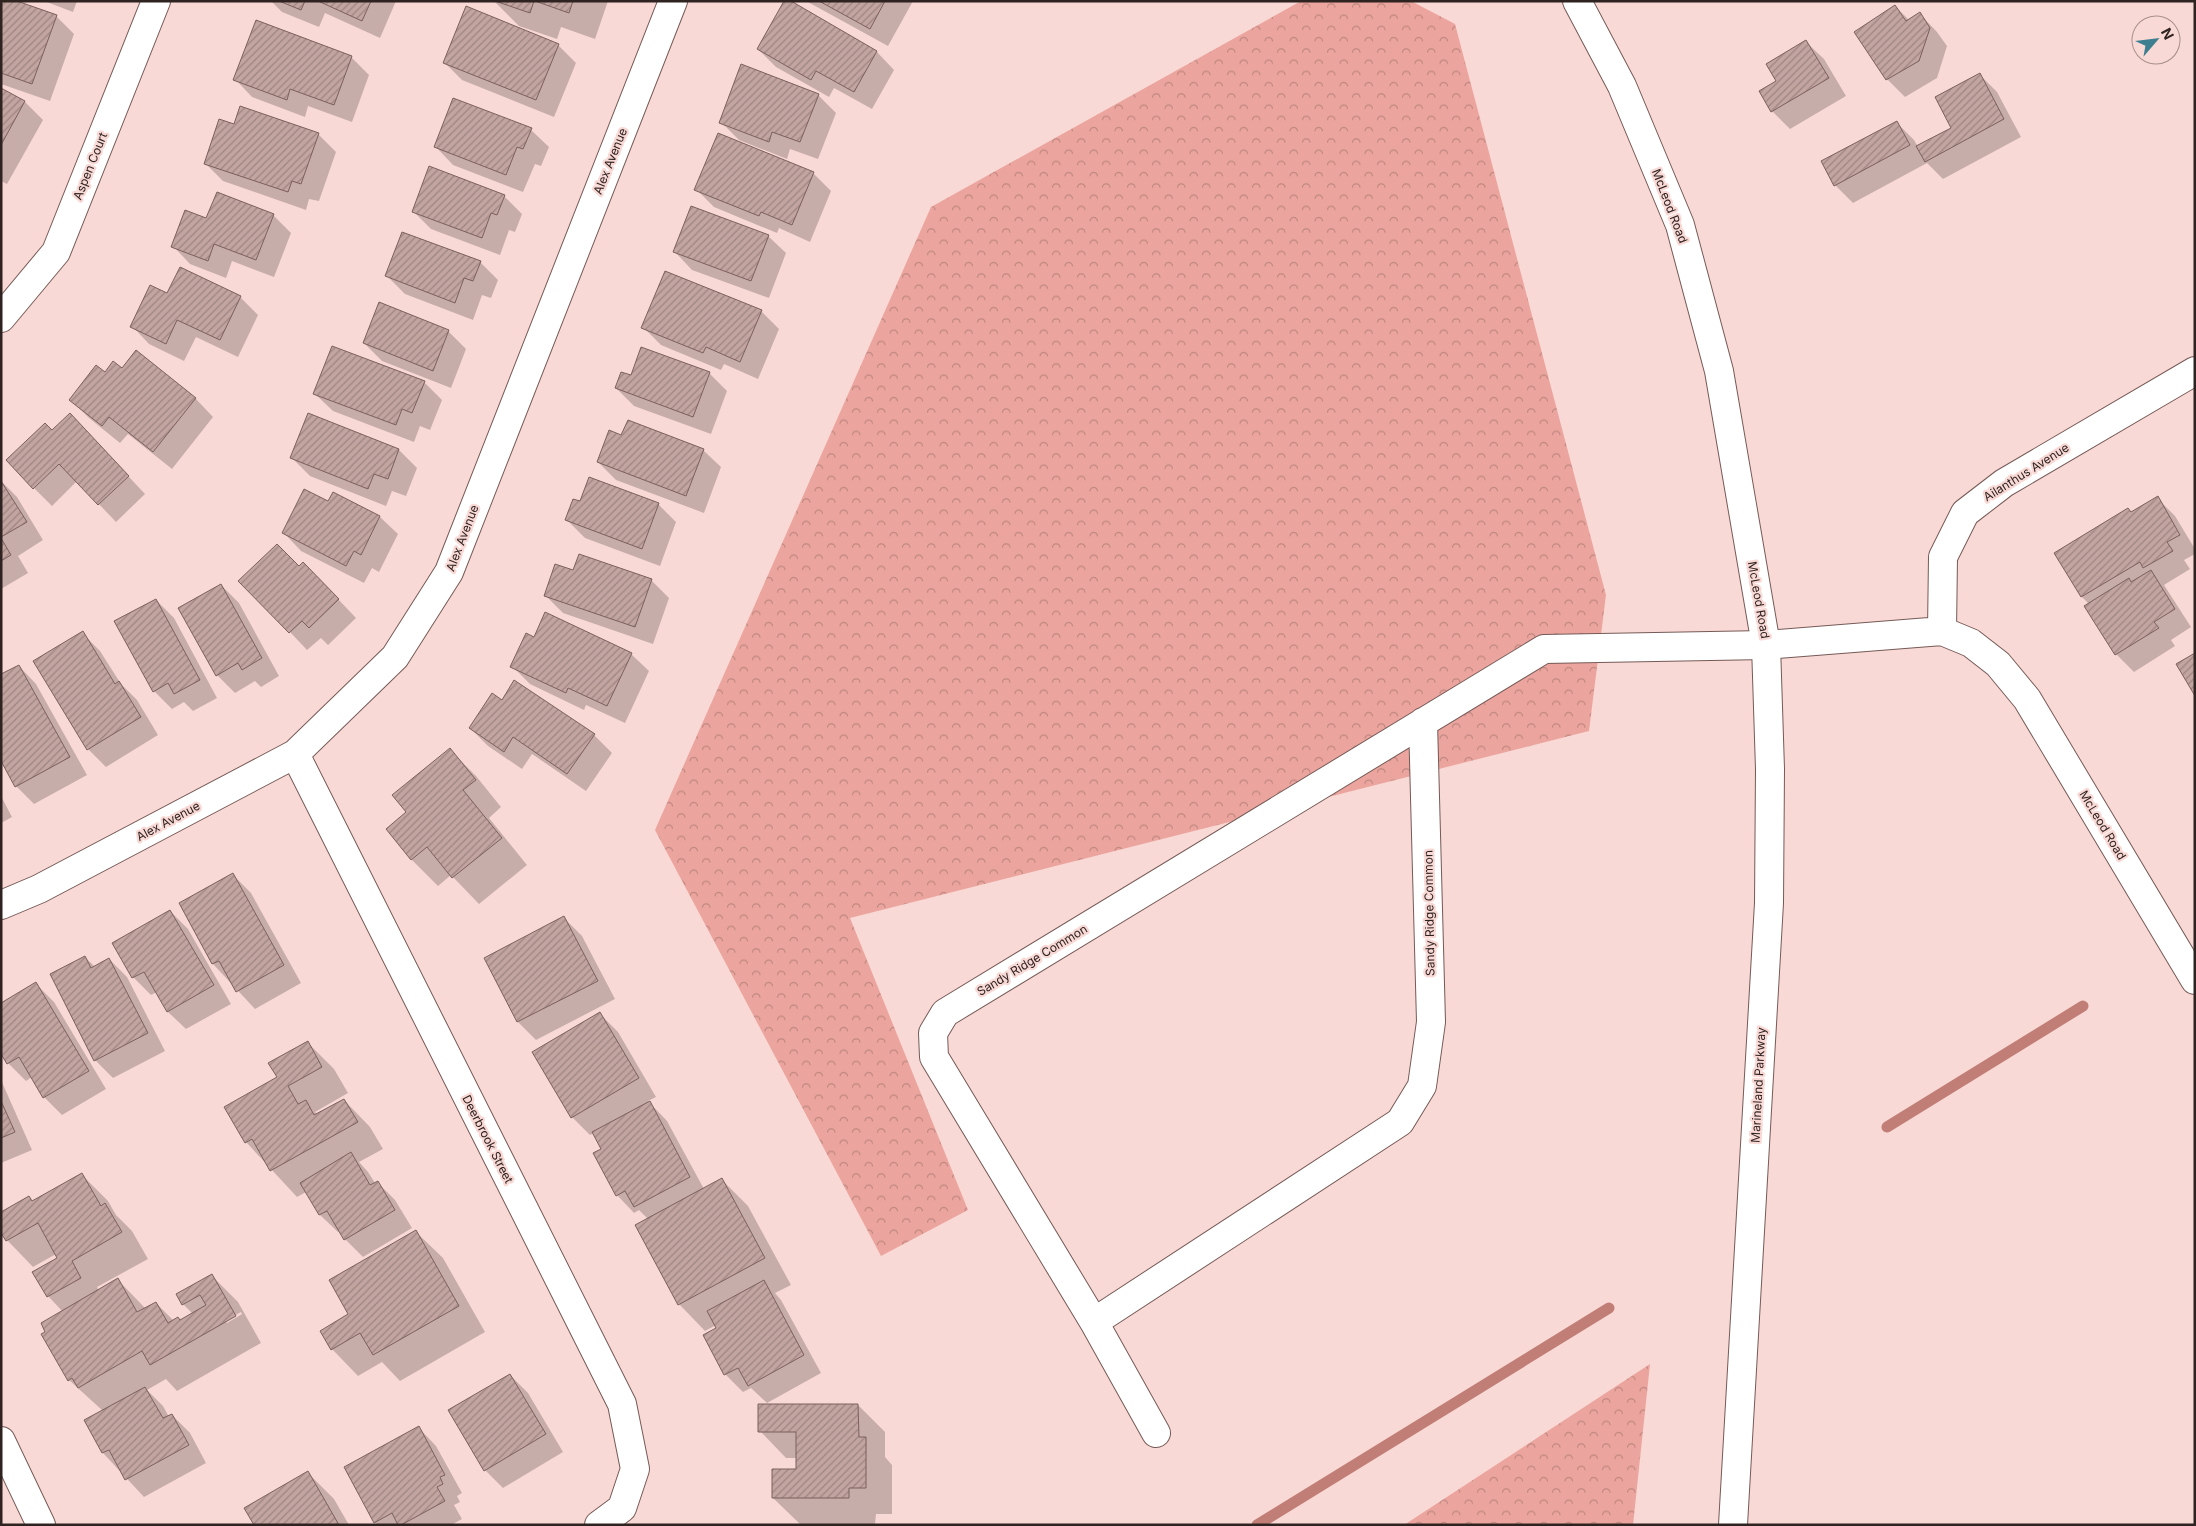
<svg xmlns="http://www.w3.org/2000/svg" width="2196" height="1526" viewBox="0 0 2196 1526" font-family="Inter,sans-serif">
	<style>
		.forest { fill: url(#forest-crowns) }
		.shadow { fill: #0003; fill-rule: evenodd }
		.lines { fill: none; stroke-linecap: round; stroke-linejoin: round }
		.stream { stroke: #c07e77; stroke-width: 11 }
		.building { fill: url(#building-hatch); stroke: #7b605d }
		.street-casing { stroke: #755a57; stroke-width: 30 }
		.secondary-casing { stroke: #755a57; stroke-width: 30 }
		.street { stroke: #fff; stroke-width: 28 }
		.secondary { stroke: #fff; stroke-width: 28 }
		.labels { text-anchor: middle; dominant-baseline: central; stroke-width: 4.5; stroke-linejoin: round; paint-order: stroke }
		.street-label { font-size: 12px; fill: #2e2321; stroke: #f9d9d5 }
	</style>
	<defs>
		<pattern id="forest-crowns" width="20" height="18" patternUnits="userSpaceOnUse" patternTransform="scale(1.25)"><rect width="20" height="18" fill="#eba59e"/><path d="M2 6a3 3 0 1 1 6 0M12 15a3 3 0 1 1 6 0" fill="none" stroke="#bf8680"/></pattern>
		<pattern id="building-hatch" width="6" height="6" patternUnits="userSpaceOnUse" patternTransform="scale(1.25)"><rect width="6" height="6" fill="#c2a4a0"/><path d="M-1 1l2-2M0 6l6-6M5 7l2-2" fill="none" stroke="#9e8582"/></pattern>
	</defs>
	<rect width="100%" height="100%" fill="#f9d9d5"/>
	<path class="forest" d="M1301 1H1411L1455 24 1606 595 1589 731 850 918 968 1210 881 1256 655 830 931 207Z
		M1650 1364 1633 1525H1404Z"/>
	<path class="shadow" d="M1 1 56 16 74 34 50 101 1 84Z
		M44 1H77L73 12Z
		M271 1H396L380 38 325 13 319 27 282 12Z
		M494 1H608L595 39 561 27 557 39 519 26Z
		M788 1 877 52 894 70 872 109 834 88 829 97 776 67 758 49Z
		M806 1H913L888 46Z
		M1895 6 1910 21 1920 14 1937 32 1947 46 1937 78 1905 97 1887 79 1856 33Z
		M1806 42 1824 59 1846 96 1790 129 1772 111 1778 82Z
		M558 45 576 63 554 117 462 80 444 62Z
		M351 57 369 75 352 122 308 106 305 117 252 97 235 79Z
		M1979 74 1997 92 2021 137 1943 179 1927 163 1853 203 1835 185 1896 122 1914 140 1918 147 1953 128Z
		M1 89 25 102 43 120 7 184 1 181Z
		M818 95 836 113 818 159 790 149 787 159 739 140 721 122Z
		M235 125 318 134 336 152 319 201 309 199 306 210 223 181 205 163Z
		M531 130 549 147 541 166 535 164 523 192 453 165 436 147Z
		M813 173 831 191 810 242 779 228 777 233 714 207 696 189Z
		M504 196 522 214 515 232 509 230 500 255 431 229 413 211Z
		M273 215 291 233 274 277 232 261 226 278 190 264 173 246 207 220Z
		M768 236 786 253 769 298 692 270 675 252Z
		M480 262 498 280 491 298 482 295 473 320 405 294 387 276Z
		M168 294 240 297 258 315 238 357 196 337 184 361 149 344 132 326Z
		M761 311 779 329 758 379 724 364 721 370 661 345 643 327Z
		M448 331 466 349 451 388 382 361 364 343Z
		M136 352 196 399 213 417 172 469 128 434 120 443 89 418 71 400 105 373 122 370Z
		M709 373 727 391 711 434 634 406 616 388 631 376Z
		M424 382 442 400 430 430 420 426 414 442 333 411 315 394Z
		M309 415 399 450 417 468 406 496 392 491 386 506 310 476 292 458Z
		M52 432 88 433 145 494 116 522 77 481 52 506 34 488Z
		M703 450 721 467 704 513 616 480 598 462Z
		M1 481 17 497 43 540 18 556 28 573 1 589Z
		M2157 498 2175 516 2195 549V554L2184 560 2190 569 2164 585 2191 627 2171 640 2175 646 2134 672 2116 654 2089 604 2082 597 2055 553Z
		M581 503 658 504 676 522 660 566 585 538 567 520Z
		M380 517 398 534 379 572 372 568 364 583 301 551 284 533Z
		M299 568 321 581 356 618 328 645 321 638 307 650 290 632Z
		M574 572 651 580 669 598 653 644 563 613 545 595Z
		M221 585 239 603 279 676 261 687 255 681 235 693 217 675Z
		M156 600 174 618 217 698 193 711 184 702 172 709 154 691Z
		M82 633 100 651 121 684 137 700 158 735 106 767 88 749Z
		M535 639 631 654 649 671 625 723 586 705 584 710 530 684 512 666Z
		M19 666 36 684 87 775 34 804 16 786Z
		M502 701 594 735 612 753 586 791 532 754 522 769 488 746 470 728Z
		M450 750 476 776 501 807 489 818 527 865 479 904 451 875 438 886 412 860 387 829 408 812Z
		M1 796 12 817 1 823Z
		M233 875 251 893 301 983 255 1009 213 964 181 904Z
		M170 911 188 929 231 1004 186 1029 168 1012 157 992 151 995 133 977 114 944Z
		M564 918 582 936 615 999 536 1040 518 1022 486 959Z
		M85 957 95 967 109 959 127 977 165 1051 113 1078 95 1060Z
		M36 984 54 1002 106 1089 62 1115 44 1097 32 1077 26 1081 8 1063Z
		M600 1014 618 1032 656 1097 648 1101 667 1121 704 1189 721 1179 748 1206 791 1285 775 1293 781 1300 821 1373 767 1403 751 1388 743 1392 725 1374 716 1325 705 1331 679 1304 648 1219 639 1210 634 1213 617 1195 603 1149 594 1133 590 1135 572 1117 534 1053Z
		M307 1042 334 1069 348 1093 315 1112 318 1115 344 1100 370 1127 383 1149 359 1162 368 1172 375 1183 377 1182 395 1200 412 1228 363 1257 345 1239 340 1231 338 1232 320 1215 306 1192 297 1197 246 1142 278 1078Z
		M1 1080 32 1150 1 1163Z
		M82 1175 108 1201 116 1215 132 1231 148 1259 97 1287 99 1291 118 1280 146 1309 156 1303 174 1321H180L193 1314 183 1304 211 1275 238 1302 261 1343 177 1391 166 1379 147 1390 163 1406 169 1417 172 1415 190 1433 206 1463 144 1497 103 1453 85 1420 103 1411 69 1380 47 1332 63 1312 48 1296 59 1258 56 1254 33 1267 7 1240 29 1198 34 1202ZM241 1312 242 1314 227 1323 225 1321Z
		M416 1232 443 1258 485 1332 400 1381 382 1362 358 1376 332 1349 350 1315Z
		M510 1375 528 1393 563 1452 503 1488 485 1470Z
		M858 1405 885 1432V1457L892 1465V1514H876L875 1524H800L773 1498 797 1470V1458H786L760 1431Z
		M419 1428 436 1446 462 1493 457 1496 460 1502 454 1505 462 1519 451 1525H378L375 1522Z
		M308 1473 334 1499 349 1525H255Z"/>
	<g class="lines">
		<path class="stream" d="M1887 1127 2083 1006
			M1257 1525 1609 1308"/>
	</g>
	<path class="building" d="M1 1H17L57 15 32 84 1 73Z
		M279 1H305L301 10Z
		M318 1H371L362 21Z
		M495 1H534L530 13Z
		M535 1H573L569 13Z
		M784 1H791L877 51 854 92 816 71 811 80 757 49Z
		M819 1H885L870 29Z
		M1895 5 1906 21 1920 12 1930 28 1919 61 1886 80 1854 32Z
		M466 6 559 44 536 100 443 63Z
		M256 20 352 56 334 105 290 89 287 100 233 80Z
		M1806 40 1829 78 1771 112 1759 91 1776 81 1766 64Z
		M741 64 819 94 800 142 772 132 769 142 719 123Z
		M1980 73 2004 119 1925 162 1916 146 1951 128 1935 97Z
		M1 88 25 101 1 145Z
		M453 98 532 128 523 149 517 147 506 175 434 147Z
		M240 106 319 133 301 184 292 181 288 192 204 164 219 119 234 124Z
		M1897 121 1910 145 1834 186 1821 161Z
		M718 133 814 172 792 225 761 212 759 216 694 190Z
		M429 166 505 195 497 215 491 213 482 238 412 212Z
		M217 192 274 214 256 260 214 244 208 261 171 247 185 210 206 218Z
		M691 206 769 235 751 281 673 252Z
		M402 232 481 261 473 281 464 278 455 303 385 276Z
		M180 267 241 296 220 340 177 320 166 344 130 327 150 285 167 293Z
		M665 271 762 310 740 362 706 347 703 353 641 328Z
		M379 302 449 330 433 371 363 343Z
		M332 346 425 381 412 413 402 409 396 425 313 394Z
		M641 347 710 372 693 417 615 388 621 372 631 375Z
		M136 350 196 398 153 452 109 417 102 426 69 400 96 365 105 372 113 361 122 368Z
		M70 413 129 476 98 505 59 464 33 489 6 460 45 423 52 430Z
		M308 413 399 449 388 479 374 474 368 489 290 458Z
		M628 420 704 449 686 496 597 462 609 430 621 435Z
		M589 477 659 503 642 549 565 520 573 499 580 501Z
		M1 481 27 522 1 537Z
		M304 489 328 501 333 492 380 516 361 555 354 551 346 566 282 533Z
		M2158 496 2180 535 2167 542 2173 551 2143 568 2140 562 2081 597 2054 553 2128 508 2131 512Z
		M1 538 11 555 1 561Z
		M277 544 299 566 303 562 339 599 309 628 302 621 289 633 238 581Z
		M579 554 652 579 635 627 544 596 555 564 573 570Z
		M2151 570 2175 609 2154 622 2159 628 2115 655 2084 606 2129 578 2131 582Z
		M221 584 262 658 242 670 238 663 216 676 178 608Z
		M156 599 200 680 174 694 168 683 153 692 114 621Z
		M545 612 632 653 607 706 568 688 566 693 510 667 526 633 534 637Z
		M83 631 115 684 119 681 141 717 87 750 33 661Z
		M2195 653V696L2176 664Z
		M19 665 70 757 15 787 1 761V674Z
		M514 680 595 734 567 774 513 737 504 752 469 728 492 693 502 700Z
		M450 748 476 780 463 790 502 838 452 878 427 847 411 860 386 829 406 812 392 795Z
		M233 873 284 965 236 992 219 961 212 964 179 903Z
		M170 910 214 985 167 1012 144 972 132 978 112 943Z
		M564 916 598 981 517 1022 484 958Z
		M85 956 91 968 109 958 148 1033 94 1061 50 974Z
		M36 982 89 1071 43 1098 19 1057 7 1064 1 1054V1003Z
		M600 1012 639 1078 571 1118 532 1052Z
		M308 1041 322 1067 288 1086 298 1104 306 1100 314 1115 344 1099 358 1122 270 1171 252 1139 245 1143 224 1107 277 1077 268 1063Z
		M1 1101 15 1132 1 1138Z
		M650 1101 690 1177 634 1207 625 1191 616 1196 593 1153 601 1149 592 1132Z
		M351 1152 370 1185 378 1181 395 1210 344 1240 327 1211 319 1215 300 1183Z
		M82 1173 101 1206 105 1203 122 1232 72 1261 81 1278 47 1297 32 1272 57 1258 38 1223 6 1241 1 1233V1212L29 1196 32 1201Z
		M722 1178 765 1258 678 1305 635 1225Z
		M416 1230 459 1306 373 1355 360 1333 331 1350 320 1331 348 1314 329 1280Z
		M212 1274 236 1316 150 1365 142 1351 78 1388 72 1378 68 1381 41 1334 45 1332 41 1323 118 1278 137 1312 156 1302 168 1323 178 1317 180 1320 206 1305 200 1295 182 1305 176 1294Z
		M764 1280 804 1355 748 1386 738 1368 724 1375 703 1335 716 1328 707 1311Z
		M510 1374 546 1434 484 1471 448 1410Z
		M145 1387 163 1418 172 1414 189 1445 125 1480 109 1450 102 1453 84 1420Z
		M758 1404H858L859 1437H866V1488H849V1498H772V1469H796V1432H758Z
		M419 1426 445 1475 440 1477 443 1484 437 1487 445 1501 401 1525H398L392 1513 374 1523 344 1467Z
		M308 1471 339 1525H254L244 1508Z"/>
	<g class="lines">
		<g class="street-casing">
			<path id="street" d="M1 318 56 252 156 1
				M1942 631 1943 557 1965 513 2004 483 2195 371
				M295 754 622 1404 635 1469 622 1508 599 1525
				M1 905 39 889 295 754 395 657 449 572 673 1
				M1094 1322 1400 1122 1422 1086 1431 1022 1423 722
				M1156 1433 1094 1322 934 1057 933 1033 945 1013 1544 649 1766 645 1942 631 1971 643 1998 664 2027 699 2195 980
				M1 1441 41 1525"/>
		</g>
		<g class="secondary-casing">
			<path id="secondary" d="M1577 1 1622 86 1680 225 1719 371 1766 645 1770 769 1769 903 1733 1525"/>
		</g>
		<use href="#street" class="street"/>
		<use href="#secondary" class="secondary"/>
	</g>
	<g class="labels">
		<g class="street-label">
			<text transform="translate(610 161) rotate(-68)">Alex Avenue</text>
			<text transform="translate(90 166) rotate(-68)">Aspen Court</text>
			<text transform="translate(1670 206) rotate(69)">McLeod Road</text>
			<text transform="translate(2026 472) rotate(-32)">Ailanthus Avenue</text>
			<text transform="translate(462 538) rotate(-69)">Alex Avenue</text>
			<text transform="translate(1759 600) rotate(80)">McLeod Road</text>
			<text transform="translate(168 821) rotate(-28)">Alex Avenue</text>
			<text transform="translate(2103 825) rotate(59)">McLeod Road</text>
			<text transform="translate(1429 913) rotate(-91)">Sandy Ridge Common</text>
			<text transform="translate(1032 960) rotate(-31)">Sandy Ridge Common</text>
			<text transform="translate(1758 1085) rotate(-87)">Marineland Parkway</text>
			<text transform="translate(488 1139) rotate(63)">Deerbrook Street</text>
		</g>
	</g>
	<rect width="2196" height="1526" fill="none" stroke="#2e2321" stroke-width="5"/>
	<g transform="translate(2156 40) rotate(62)"><circle r="24" fill="#f9d9d5" stroke="#a8908d"/>
	<path d="M0-4L9 19L0 12L-9 19Z" fill="#3d7f90"/>
	<text y="-8" font-size="14" font-weight="bold" text-anchor="middle" fill="#2e2321">N</text>
	</g>
</svg>
